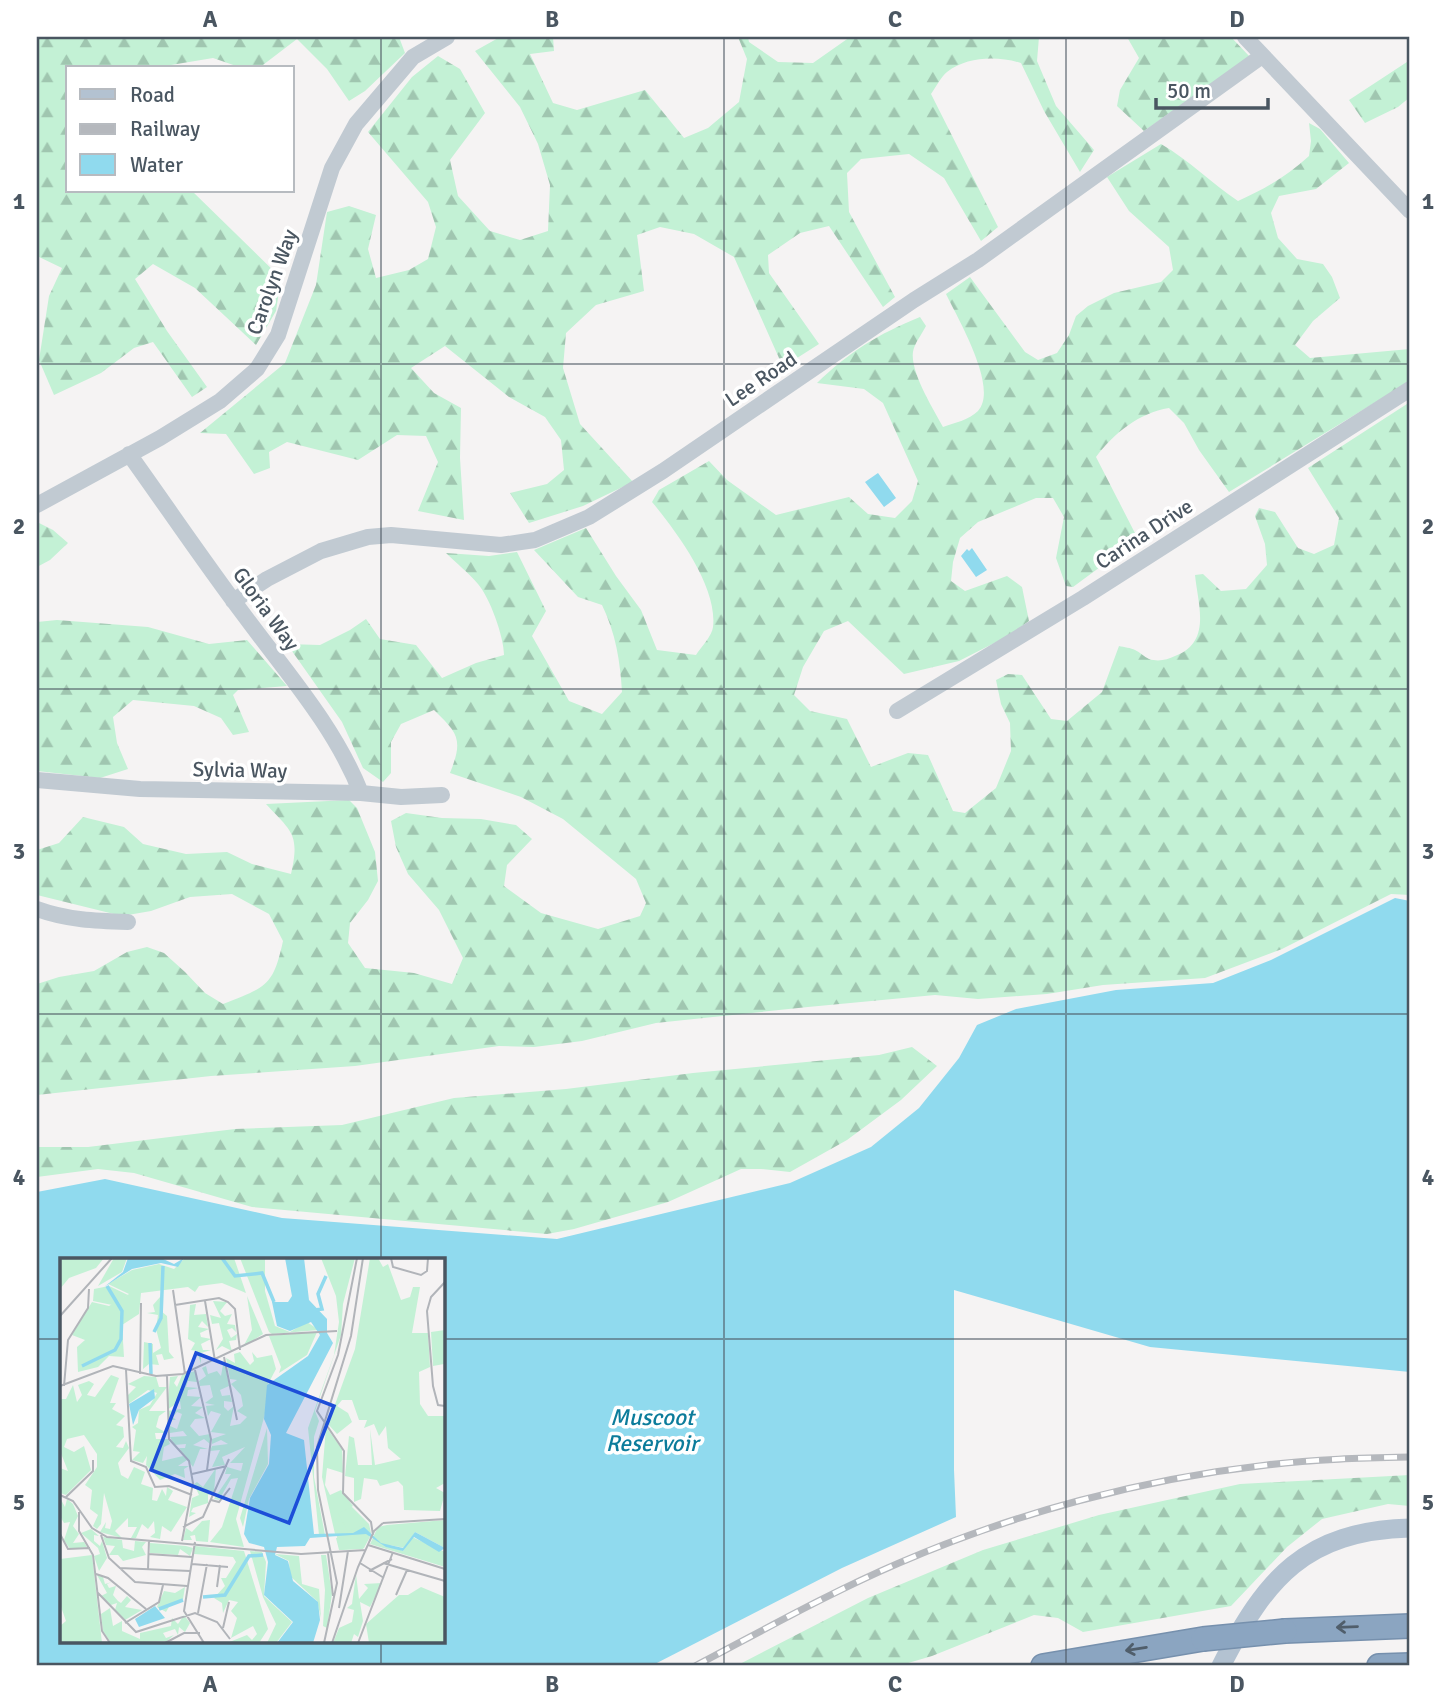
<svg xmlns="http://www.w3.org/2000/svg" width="1447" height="1703" viewBox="0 0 1447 1703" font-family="Signika,sans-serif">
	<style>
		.forest { fill: url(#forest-firs) }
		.water { fill: #90daee; fill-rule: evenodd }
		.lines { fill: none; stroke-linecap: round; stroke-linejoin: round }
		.highway-casing { stroke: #7690ad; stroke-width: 26 }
		.minor { stroke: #c1cad2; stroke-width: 16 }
		.major { stroke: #b3c2d1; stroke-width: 19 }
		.highway { stroke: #8ba5c1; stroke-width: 23 }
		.rail-casing { stroke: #b5b8bd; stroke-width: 7 }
		.rail { stroke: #fff; stroke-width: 4.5; stroke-dasharray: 13; stroke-linecap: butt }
		.highway-bridge-casing { stroke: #7690ad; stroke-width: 26; stroke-linecap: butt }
		.highway-bridge { stroke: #8ba5c1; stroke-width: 23 }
		.oneway { stroke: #505e6b }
		.grid { fill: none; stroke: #4a5661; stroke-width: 2; stroke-opacity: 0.55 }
		.labels { text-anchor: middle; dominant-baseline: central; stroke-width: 7; stroke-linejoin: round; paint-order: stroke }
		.street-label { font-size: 21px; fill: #4a5661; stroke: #fff }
		.water-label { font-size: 23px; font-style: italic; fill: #0c7c9b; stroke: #fff }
		.inset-river { fill: none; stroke: #90daee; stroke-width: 3.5 }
		.inset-road { fill: none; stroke: #b1b4b9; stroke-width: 2 }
		.view { fill: #1d4ed8; fill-opacity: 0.15; stroke: #1d4ed8; stroke-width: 3.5 }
		.inset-edge { fill: none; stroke: #4a5661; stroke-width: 3.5 }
		.neatline { fill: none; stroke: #4a5661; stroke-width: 2.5 }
		.grid-label { font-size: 23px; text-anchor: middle; font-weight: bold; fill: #4a5661 }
	</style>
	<defs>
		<pattern id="forest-firs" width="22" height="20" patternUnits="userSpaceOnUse" patternTransform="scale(1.75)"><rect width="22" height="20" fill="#c3f1d5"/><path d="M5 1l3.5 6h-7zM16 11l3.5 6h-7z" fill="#a0c6b0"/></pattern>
	</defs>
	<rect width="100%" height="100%" fill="#f5f3f3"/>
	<path class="forest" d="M37 37H399L405 53 365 91 349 101 327 69 297 39 259 68H242L213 58 153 68H68V191H192L281 278 276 311 256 345 195 288 153 264 135 279 167 331 207 387 192 397 153 342 134 348 101 373 54 395 39 360 49 296 62 268 37 256Z
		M500 37H553L554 51 530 54 553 103 577 110 645 90 684 138 708 128 739 102 747 59 738 37H748L749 42 778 62 813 63 850 37H1039L1037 61 1056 106 1094 150 1080 172 1044 111 1021 63C998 56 968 56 947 72 941 77 936 87 931 94L998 227 981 241 944 178 909 154 861 159 847 173 849 212 895 297 883 307 829 226 800 233 768 255 769 273 819 344 783 367 734 257 694 234 660 227 637 235 644 291 596 305 566 333 563 368 580 424 633 482 583 506 529 523 510 493 547 484 564 470 561 440 545 417 509 397 445 346 411 368 434 393 461 408 460 458 464 520 418 511 438 462 426 436 397 435 358 460 287 442 269 452 270 468 254 474 226 434 200 433 285 363 316 285 327 212 349 206 376 215 368 249 376 278 409 270 428 259 436 227 428 202 368 132 412 77 438 56 460 69 485 113 450 160 458 196 490 231 520 240 548 231 550 185 538 144 520 107 475 51Z
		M1127 37H1231L1250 57 1144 131 1117 106 1120 90 1139 58Z
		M1410 60V97L1398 107 1365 123 1349 100Z
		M1309 123 1320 129 1349 163 1316 189 1279 196 1271 213 1278 238 1297 259 1323 264 1332 277 1340 298 1313 321 1295 345 1310 358 1410 349V381L1229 492 1199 450 1184 423 1169 408C1139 413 1114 433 1096 457L1138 539 1073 587 1066 586 1056 558 1064 517 1053 498H1036L978 522 960 538 953 562 951 581 965 591 1007 576 1022 587 1029 621 1010 635 959 661 904 674 848 621 824 631 803 667 794 695 810 711 847 719 871 767 908 753 928 755 953 811 965 813 996 788 1011 751 1010 723 1001 704 996 680 1008 674 1022 675 1051 719 1067 721 1102 692 1119 646C1124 647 1131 648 1135 650 1140 652 1144 657 1149 659 1158 662 1167 660 1175 656 1212 642 1198 605 1195 575L1203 574 1221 591 1246 589 1267 565 1265 544 1255 516 1259 508 1275 512 1298 548 1314 554 1334 545 1339 518 1308 468 1410 402V895L1391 894 1282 949 1205 978 1103 985 1047 994 978 999 935 995 808 1007 656 1023 582 1041 534 1047 499 1046 355 1066 211 1076 37 1095V984L59 977 94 971 127 952 147 947 164 953 185 972 205 993 223 1004C266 987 273 987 283 941L269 914 232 894 190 897 151 911 122 916 37 895V850L59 843 83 817 124 827 143 844 186 854 227 852 252 864 291 874C300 834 292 832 266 804L349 800 357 808 375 852 378 881 368 900 350 923 348 943 365 968 414 973 452 984 463 958 439 910 408 874 396 847 391 821 406 813 442 818 481 819 516 825 532 839 507 865 504 886 541 913 598 929 640 916 646 903 636 879 563 819 521 797 450 773C463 740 459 734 434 710L401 724 391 742V773L383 782 363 768 342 722 287 644 320 645 350 630 366 619 380 639 416 645 442 678 476 663 504 655C504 637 490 598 478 584 469 573 456 563 446 553L489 556 517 552 546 611 532 636 569 701 602 714 622 692C620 661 616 634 602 605L578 597 534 550 586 528 616 576 641 610 657 650 696 655C701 647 712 636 713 627 718 587 676 531 652 502L659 490 709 461 727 480 776 515 849 497 868 514 895 518 912 501 918 481 883 403 864 389 817 383C849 352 878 334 920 317L926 326C922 334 914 344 913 352 910 372 934 410 943 427 954 423 969 420 978 411 999 388 958 319 946 294L970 277 1025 352 1038 360 1057 353 1069 335 1076 316 1088 306 1114 293 1161 282 1173 270 1169 247 1129 211 1107 177 1161 144C1189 160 1211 183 1238 201 1265 189 1287 176 1309 156L1311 141Z
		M37 522 53 530 68 543 50 560 37 567Z
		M57 620 148 627 209 644 247 640 287 686 238 690 233 695 249 732 233 735 221 718 194 706 133 700 113 717 117 743 128 769 100 778 37 771V622Z
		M912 1047 937 1066 901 1100 847 1140 790 1172 761 1169H741L668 1202 574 1229 547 1234 252 1207 134 1173 98 1169 37 1177V1147H88L235 1129 342 1125 454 1098 566 1089 693 1073 879 1055Z
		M1410 1475V1506L1388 1504 1322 1519 1287 1547 1231 1606 1083 1632 1058 1618 1034 1615 932 1656 898 1666H736L868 1598 983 1550 1099 1515 1240 1484Z"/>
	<path class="water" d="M878 473 896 498 884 507 865 482Z
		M972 548 987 570 976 577 961 556 967 549 969 551Z
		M1395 898 1410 901V1372L1150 1347 954 1290V1470L956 1517 842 1568 651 1666H37V1192L105 1179 282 1218 557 1239 790 1183 871 1147 919 1108 959 1058 977 1025 1016 1009 1116 990 1213 983 1271 960ZM61 1260H443V1642H61Z"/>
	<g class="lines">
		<g class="highway-casing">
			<path id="highway" d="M1285 1631 1410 1626
				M1043 1666 1203 1639
				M1379 1666 1410 1665"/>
		</g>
		<path class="minor" d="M1245 37 1410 211
			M129 454C167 507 204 562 244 615 286 672 335 727 361 793
			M37 505 160 438 220 401 257 369 278 335 332 168 356 124 413 57 447 37
			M233 601 267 579 321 551 368 537 391 535 501 545 535 540 589 517 663 471 914 300 978 260 1262 56
			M897 711 1083 598 1410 389
			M37 780 140 789 361 793 401 797 442 795
			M37 909C67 920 96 921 128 922"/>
		<path class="major" d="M1221 1666C1266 1578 1305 1531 1410 1528"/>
		<use href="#highway" class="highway"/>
		<g class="rail-casing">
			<path id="rail" d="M695 1666C762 1631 829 1593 899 1563 1015 1513 1142 1479 1267 1465 1315 1459 1363 1458 1410 1457"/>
		</g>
		<use href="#rail" class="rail"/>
		<g class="highway-bridge-casing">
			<path id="highway-bridge" d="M1203 1639 1285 1631"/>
		</g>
		<use href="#highway-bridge" class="highway-bridge"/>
	</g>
	<defs><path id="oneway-shaft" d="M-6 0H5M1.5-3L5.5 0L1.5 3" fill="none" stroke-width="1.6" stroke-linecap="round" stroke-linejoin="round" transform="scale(1.75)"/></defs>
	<g class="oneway">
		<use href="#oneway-shaft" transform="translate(1347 1627) rotate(178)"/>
		<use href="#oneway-shaft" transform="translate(1136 1649) rotate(171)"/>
	</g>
	<path class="grid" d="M381 37V1260M724 37V1666M1066 37V1666M37 364H1410M37 689H1410M37 1014H1410M37 1339H61M443 1339H1410M381 1642V1666"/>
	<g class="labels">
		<g class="street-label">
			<text transform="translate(272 282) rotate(-70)">Carolyn Way</text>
			<text transform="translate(761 379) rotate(-34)">Lee Road</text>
			<text transform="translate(1144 534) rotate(-33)">Carina Drive</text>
			<text transform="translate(266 609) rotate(54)">Gloria Way</text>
			<text transform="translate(240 770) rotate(1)">Sylvia Way</text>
		</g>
		<g class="water-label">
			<text x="652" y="1417">Muscoot<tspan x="652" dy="26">Reservoir</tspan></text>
		</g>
	</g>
	<g transform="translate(60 1258)">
		<rect width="385" height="385" fill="#f5f3f3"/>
		<path d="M385 72V112L384 106 373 108 371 74ZM286 243 309 266 311 275 304 290 280 292 269 244Z" fill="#c3f1d5"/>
		<path d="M0 0H44L36 10 9 20 0 31ZM54 0H67L62 14 38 28ZM125 0H174L186 35 162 25 139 28 135 34 128 29 81 35 79 56 62 67 64 99 49 98 38 109 18 114 17 89 25 82 12 77 32 44 49 48 69 36 48 26 72 12 99 6 114 11ZM180 0H205V33L215 68 230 74 247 64 259 72 212 76 209 74ZM261 0H295L283 46 281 77 255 153 259 163 254 179V219L265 277H259L248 170 274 97 279 64 276 38ZM310 0H318L323 9 328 6 341 42 350 39 353 29H360L352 75H368L370 109 359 114 360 146 368 158H385V225L376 230 385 235 380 253 344 252 343 228 338 223 320 228 317 222 304 220 301 241 294 244V220L285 218 289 178 294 180 298 207H312L310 171 315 207 341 201 328 190 326 168 319 178 314 166 304 170 307 162H299L292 142H282L277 148 288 155 292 164 277 176 268 166 295 91ZM187 38 203 76 183 89 192 72ZM100 39 101 53 107 58 109 94 114 100 104 102 102 96 96 97 99 107 89 106 83 111 84 84 93 86V95L101 90 96 71 98 57 87 55 95 54 93 47ZM153 43 167 44 160 53 165 58 172 56 167 66 175 67 176 74 172 70 167 72 171 80 177 76 176 82 169 83 172 93 162 88 156 92 163 81 159 65 152 66 150 57 161 60ZM136 46 134 57 146 56 148 69 142 63 138 69 149 71 140 75 141 79 151 81 141 86 143 92H151L141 95V106L137 93 131 92 135 85 128 81 130 47ZM257 74 247 97 219 115 221 109 209 78ZM180 94 190 107 194 103 192 94 197 100 212 97 216 111 207 128 208 145 176 261 184 289 150 284 162 269 178 220 171 221 159 242 154 241 171 216H165L167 209 181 213 183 205H170L185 189 162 199 165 207 152 209 160 192 150 193 152 188 168 186 161 182 152 186V181L166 176 151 174 161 156 151 153 148 158 146 148 155 147 145 145 153 139 150 127 140 128 139 123 146 118 142 110 146 108 148 116 157 113 161 118 164 101 169 128 160 132 162 138 170 137 172 144 164 143V149L168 153 174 148 170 168 180 166 187 159 177 153 183 148 181 137 171 126 177 122 170 121 166 100 175 105 174 96ZM135 113 137 124 128 123 126 129 139 130 128 132 127 138 141 139 131 148 143 149 135 155 145 160 135 161 130 168 139 178 150 176V186L144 181 133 187 148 191H140L133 209 119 190H125L126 186 114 187 110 179 127 178 123 173 110 175V168L117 171 122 156 117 154 113 159 116 162H108L107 153 121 151 120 143 107 152 110 119 118 118 114 125 117 129 122 117ZM51 117 59 120 50 145H56L52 151 65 158 56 167 63 169 64 179 56 189 63 190 66 183 69 190 58 205 61 217 68 221 74 209 85 214 81 226 93 230 92 242 97 243 102 231 106 238 107 229 113 233 108 242 127 249 111 274 102 268 100 281 90 279 95 275 94 263 88 271 82 266 76 280H71L77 269H68V260L55 273 62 280 40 274 46 264 45 270 50 271 52 263 44 235 41 266 37 271 33 268 38 257 30 251 32 232 25 227 37 209V196L24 177 7 181 4 189 14 194 24 188 31 212 6 237 0 235V210L8 213 0 193V141H6L13 127 17 144 22 137 18 127 29 123 34 126 27 137 35 139ZM84 118 96 119 99 129H107L89 153H106L99 158 96 169 107 175H95L96 181H108L110 186 104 189 102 203 123 198 127 202 118 208H129L124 211 125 220 115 216 100 222 86 207 87 198 83 205 72 202 80 194 73 193 76 172 72 169 78 165 79 152 90 147 97 135 88 132 67 147V138L76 129 68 126ZM266 169 282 191 283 215 267 210 265 227 270 237 281 232 293 248 278 256 288 273 308 265V275L302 269 293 275 275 276 262 219ZM207 170 208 206 189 241 183 269 180 260ZM156 210 154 234 148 237V245L133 250 131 254 136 255 129 259 132 240 139 237 134 226 137 224 143 229ZM0 240 5 249 7 241 13 246 18 258 13 268 19 276 13 285 24 284 27 289 10 291 4 282 10 264 4 265 0 258ZM150 262 148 284 136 283 135 277 130 278 132 282H123L126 270 132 274 142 263ZM385 262V290L355 274 345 290 324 286 313 279 318 269 327 267ZM31 271 39 278 34 277V283L40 288 42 283 47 300 39 313 34 298 40 296 38 290 21 275ZM306 276 310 279 303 291 279 292 276 280ZM43 279 62 282 63 290 74 293 75 283 86 284 82 289 86 297 63 303 58 297H49L55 288 46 287ZM352 279 385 294V309L310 286 313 280 343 293ZM90 285 126 288 133 290 130 298 120 291 118 297 90 295ZM135 288 184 293 208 371 199 385H167L187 377 192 382 197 376 193 368 171 380 177 360 171 353 178 344 169 342 163 355 162 345 154 340 165 328 161 320H166L176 304 173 299 134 296ZM190 293 202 294 206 304 204 338 232 364 216 385H207L216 366 203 339ZM215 296 239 298 242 326 259 331 261 360 257 343 230 318 229 303ZM32 297 42 385H0V368L6 363 0 346V301ZM261 297H266L272 336 267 370 263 368 265 332ZM296 316 299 341 308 330 304 326 322 325 310 349 300 344 303 363 298 379 294 376 291 385H273L279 370 292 364 294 352 287 350 292 346ZM37 317 43 319 45 326 52 324 47 326 49 330 56 328 53 337 58 343 61 345 67 338 71 342 65 349 82 352 65 362 55 352 57 345 51 347 41 338 47 335ZM125 329 123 341 110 347 106 354 97 349 104 333 115 335ZM361 329 385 339V385H309L306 366 339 337H348ZM50 350 53 368 62 363V373L80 381V375L111 368 112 360 118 366 124 357 130 365 125 374 119 369 118 377 115 371 103 375 106 380 114 377 107 383 51 385 43 373 41 356Z" fill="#c3f1d5"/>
		<path d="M49 28 68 37 52 47 33 43 34 31Z" fill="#c3f1d5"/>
		<path d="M68 0H101L114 6 124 0 118 9 101 5 72 11 44 29 63 14ZM225 0H244L249 42 267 61V75L273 85 226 175 244 182 254 276 293 275 304 269 321 285 343 290 355 274 385 290 379 294 354 279 343 293 326 289 306 276 250 280 245 288 217 289 215 297 228 303 233 323 258 344 260 362 253 385H217L233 364 204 337 208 304 204 289 189 285 184 276 190 240 209 206 211 177 204 161 207 127 248 98 260 77 251 64 230 73 217 68 212 44H228L232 38ZM94 131 95 140 79 152 73 167 69 146ZM95 348 105 360 79 369 75 361Z" fill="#90daee"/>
		<path class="inset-river" d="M162 0 175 18 202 15 214 44M255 52 262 51 258 36 266 18M94 74 101 60 103 8M90 85 91 116M22 108 55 92 61 81 62 53 47 28M143 339 165 337 189 298 203 297M99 351 123 342"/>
		<path class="inset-road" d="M297 0 278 97 257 153 284 193 283 235 311 264 313 277M331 0 333 9 361 17 367 13 368 0M385 24 371 39 367 53 373 128 378 147 385 148M113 32 125 116M145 43 155 103M115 47 159 40 168 44 175 51 180 92M0 58 52 0M164 99 177 162M66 112 71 203 86 209 95 229 109 228 132 237M135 112 151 181 147 212M80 116 81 45M107 118 109 181 129 203 133 225 122 283M0 128 53 108 96 118 123 116 206 77 277 73M4 128 8 82 28 50 29 31M132 216 167 208M0 237 13 243 32 270 47 279 241 296 306 292M6 239 33 213V202M151 242 159 244 170 230M19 254V273L33 297 42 373 50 385M323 265 385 261M123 269 143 259 169 201M0 276 8 291 30 290M41 277 49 300 75 324 127 328M135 284 124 353 144 385M308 287 385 311M268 295 273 338M88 296 132 299M300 305 324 320M323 305 385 323M132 306 168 309M59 310 130 313M88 311 89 282M309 313 332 301M36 316 48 320 86 351M157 329 160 307M38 335 76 374 135 355 157 364 170 381M336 337 347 312M279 350 288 293M138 355 147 306M65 365 99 344 103 327M163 370 169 344M105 385 124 375H140M264 385 277 325 258 232 257 189 291 78 303 0M272 385 298 309 314 273 323 265M298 385 333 294"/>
		<path class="view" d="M136 95 274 148 229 265 91 212Z"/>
		<rect width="385" height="385" class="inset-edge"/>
	</g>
	<rect width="1447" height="1703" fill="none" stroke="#ffffff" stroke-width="77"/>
	<rect x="66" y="66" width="228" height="126" fill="#ffffff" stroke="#b7bbc0" stroke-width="2"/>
	<rect x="80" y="89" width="35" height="10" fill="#b3c2d1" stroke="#b7bbc0" stroke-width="2"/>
	<text x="130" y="102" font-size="21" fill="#4a5661">Road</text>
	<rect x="80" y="124" width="35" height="10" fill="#b5b8bd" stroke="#b7bbc0" stroke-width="2"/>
	<text x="130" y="136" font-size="21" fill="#4a5661">Railway</text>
	<rect x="80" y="154" width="35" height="21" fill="#90daee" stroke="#b7bbc0" stroke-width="2"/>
	<text x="130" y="172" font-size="21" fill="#4a5661">Water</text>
	<path d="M1156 98v10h112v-10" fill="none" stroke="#4a5661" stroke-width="3.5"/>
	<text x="1167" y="98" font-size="21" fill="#4a5661" stroke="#ffffff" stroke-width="5" paint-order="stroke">50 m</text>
	<rect x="38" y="38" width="1370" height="1626" class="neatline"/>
	<g class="grid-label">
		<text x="210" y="27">A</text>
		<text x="552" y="27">B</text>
		<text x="895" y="27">C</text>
		<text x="1237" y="27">D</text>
		<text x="19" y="209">1</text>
		<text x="1428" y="209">1</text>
		<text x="19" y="534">2</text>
		<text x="1428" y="534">2</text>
		<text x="19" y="859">3</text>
		<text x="1428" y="859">3</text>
		<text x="19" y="1185">4</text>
		<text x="1428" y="1185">4</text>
		<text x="19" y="1510">5</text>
		<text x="1428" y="1510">5</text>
		<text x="210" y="1692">A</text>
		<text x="552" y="1692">B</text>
		<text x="895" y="1692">C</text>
		<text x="1237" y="1692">D</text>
	</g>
</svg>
